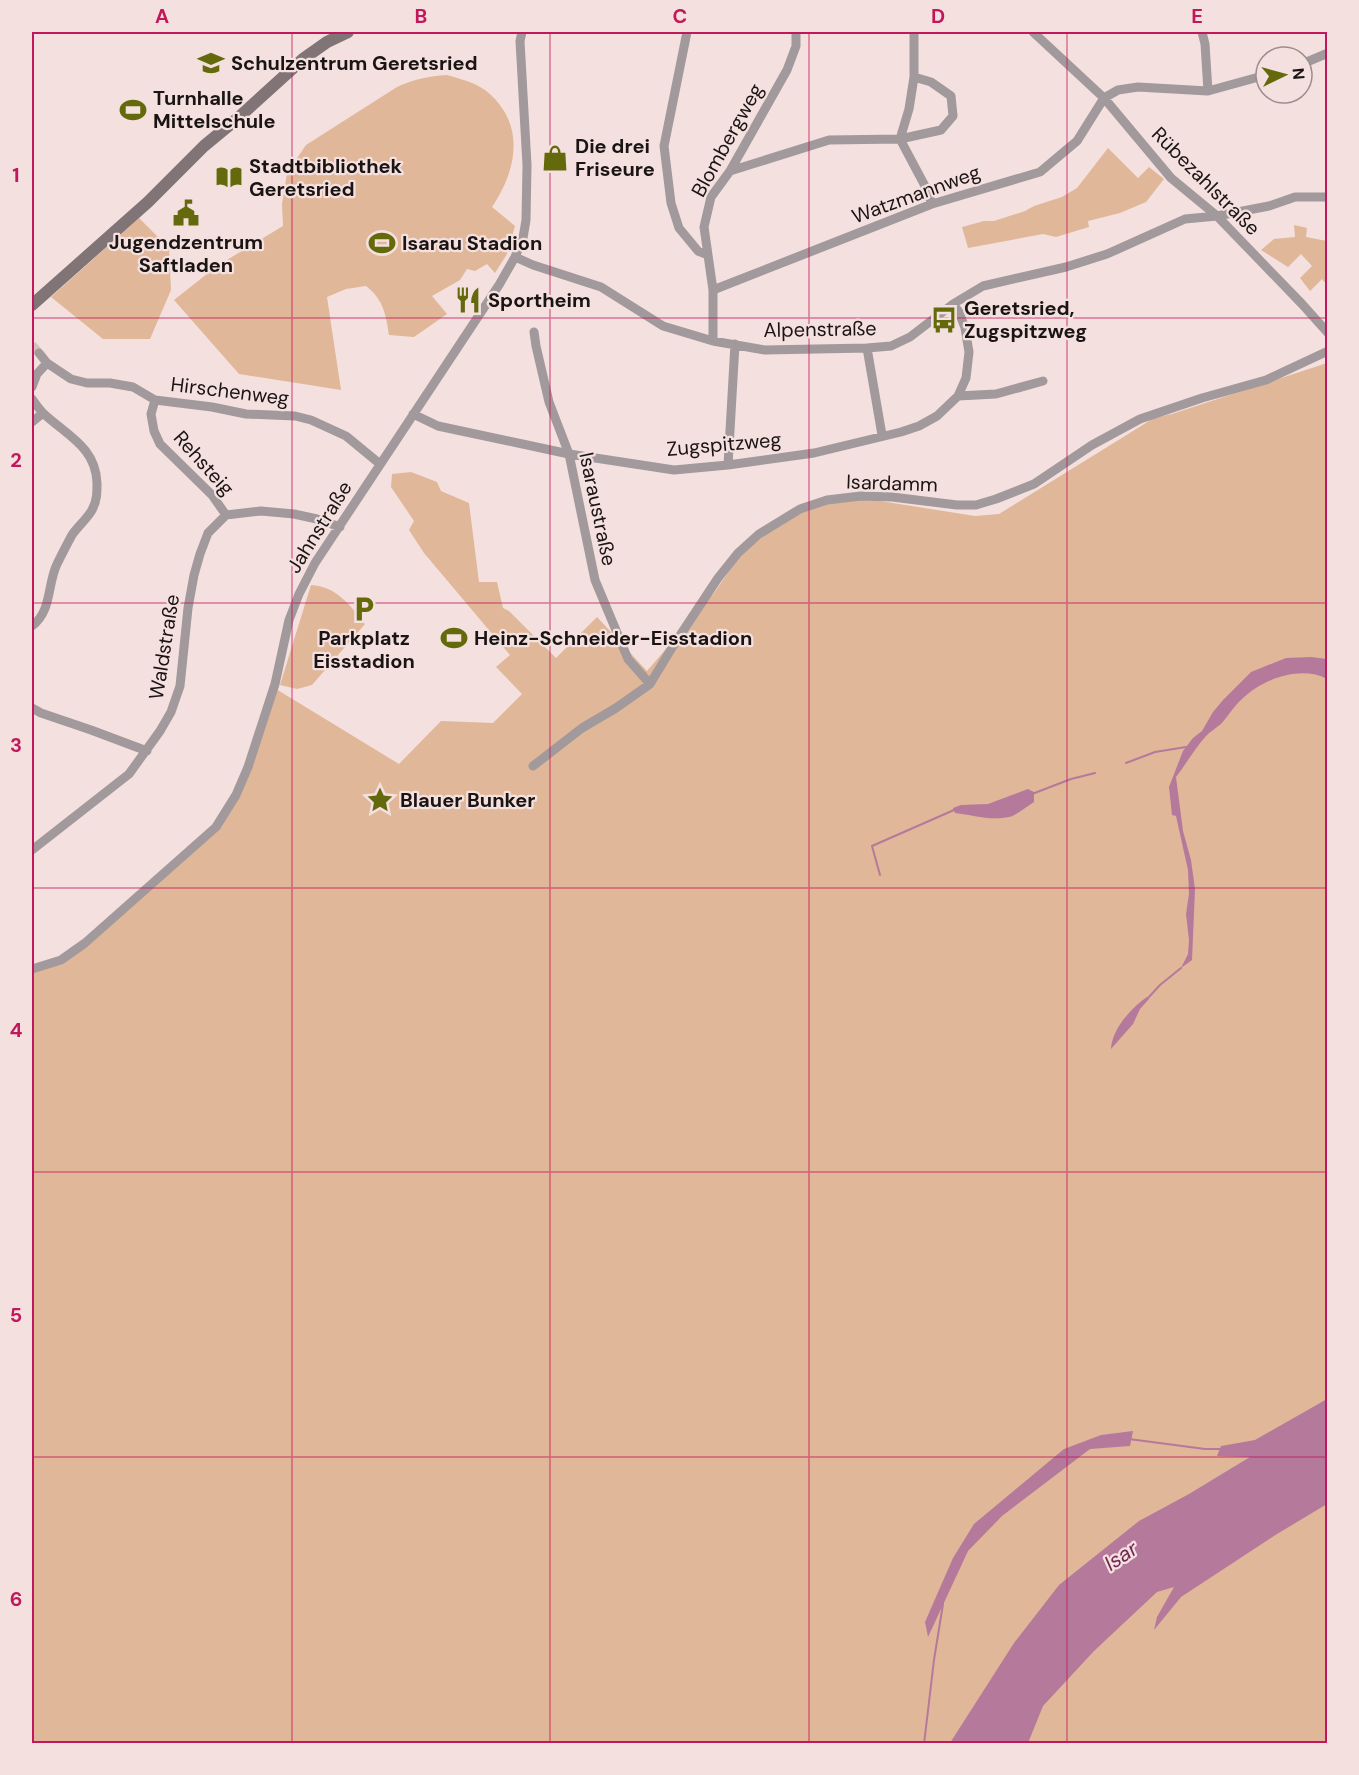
<svg xmlns="http://www.w3.org/2000/svg" width="1359" height="1775" viewBox="0 0 1359 1775" font-family="'DM Sans',sans-serif">
	<style>
		.green { fill: #e0b798 }
		.water { fill: #b5799b }
		.lines { fill: none; stroke-linecap: round; stroke-linejoin: round }
		.stream { stroke: #b5799b; stroke-width: 2 }
		.street-tunnel { stroke: #d3c1c0; stroke-width: 9; stroke-dasharray: 9 4.5; stroke-linecap: butt }
		.street { stroke: #a1999b; stroke-width: 9 }
		.secondary { stroke: #807477; stroke-width: 12 }
		.grid { fill: none; stroke: #c2185b; stroke-width: 1.5; stroke-opacity: 0.55 }
		.labels { text-anchor: middle; dominant-baseline: central; stroke-width: 4.5; stroke-linejoin: round; paint-order: stroke }
		.poi-label { font-size: 20px; font-weight: bold; fill: #1a1413; stroke: #f4e0df; text-anchor: start }
		.street-label { font-size: 20px; fill: #1a1413; stroke: #f4e0df }
		.water-label { font-size: 21px; font-style: italic; fill: #702755; stroke: #f4e0df }
		.neatline { fill: none; stroke: #c2185b; stroke-width: 2 }
		.grid-label { font-size: 20px; text-anchor: middle; font-weight: bold; fill: #c2185b }
	</style>
	<rect width="100%" height="100%" fill="#f4e0df"/>
	<path class="green" d="M447 75C461 79 473 82 485 90 493 96 499 103 504 111 523 142 511 179 492 207L515 226 507 254 495 273 487 264 475 271 467 269 460 280 432 296 447 314 414 337 389 335C386 314 383 299 366 286L346 289 327 297 341 390 239 374 174 300 217 266 283 226 282 204 287 173 306 145 397 87C414 79 429 76 447 75Z
		M1108 148 1138 178 1149 167 1164 179 1146 202 1120 213 1088 221 1089 227 1056 237 1043 234 968 248 962 227 984 221H994L1025 211 1034 206 1062 197 1077 188Z
		M139 218 169 248 171 290 150 339H103L51 297Z
		M1294 225 1307 228 1306 237 1327 241V285L1322 279 1310 291 1300 278 1312 266 1301 254 1288 267 1261 250 1274 239 1295 237Z
		M1327 363V1743L32 1744V972L62 963 219 829 276 689 399 764 441 721 493 723 522 694 496 667 510 655 424 553 409 530 414 521 391 487 392 474 411 472 437 482 441 491 469 503 479 582H497L503 608 509 611 556 658 597 617 647 671 714 593 740 555 781 522 827 502 861 498 975 516 999 514 1154 418 1172 414Z
		M311 585C336 586 351 606 365 624L312 685 297 689 280 685Z"/>
	<path class="water" d="M1311 657 1327 659V679C1301 665 1262 679 1242 699 1234 706 1228 716 1221 724 1216 728 1211 731 1206 736 1195 748 1186 764 1176 777L1183 831 1191 860 1195 889 1192 960 1181 968 1188 954 1189 940 1186 914 1189 894 1188 870 1176 816 1172 815 1169 787 1183 751 1193 738 1202 731 1213 712 1223 700 1251 672 1286 658Z
		M1028 789 1034 792V802C1026 807 1017 815 1009 817 990 821 973 815 955 813L953 808 961 805 988 804Z
		M1147 997 1149 999 1140 1009 1133 1024 1111 1049C1112 1029 1131 1008 1147 997Z
		M1327 1399V1504L1277 1534 1181 1597 1154 1630 1157 1617 1174 1587 1157 1592 1094 1651 1043 1706 1028 1743H950L1014 1643 1059 1585 1139 1521 1189 1494 1250 1457 1217 1456 1221 1446 1255 1440Z
		M1133 1431 1130 1446 1090 1449 1002 1516 968 1551 928 1637 925 1622 953 1558 974 1524 1064 1449 1101 1435Z"/>
	<g class="lines">
		<path class="stream" d="M1126 763 1155 752 1186 747
			M1032 794 1071 779 1095 773
			M880 875 872 846 954 810
			M1148 998 1160 985 1181 968
			M1129 1439 1205 1449H1221
			M924 1744 934 1660 943 1604"/>
		<path class="street-tunnel" d="M32 345 39 353"/>
		<path class="street" d="M687 32 664 146 671 203 679 228 698 251 708 255
			M1033 32 1104 98 1171 178 1217 216 1302 304 1328 333
			M1202 32 1205 44 1208 91
			M1302 64 1328 53
			M914 77 931 82 951 96 953 116 941 130 900 139 909 109 914 77V32
			M730 171 829 140 900 139 925 186 932 204
			M515 257 533 265 601 287 663 326 713 341 765 350 867 348 891 346 910 337 953 304 983 286 1066 267 1107 254 1185 219 1217 216 1269 206 1295 197H1328
			M713 290 932 204 1040 172 1077 141 1104 98 1118 90 1138 87 1208 91 1266 75
			M534 332 536 346 549 402 569 454 595 580 628 659 650 684
			M713 341V290L704 227 711 197 730 171 787 70 796 46V32
			M867 348 882 435
			M39 353 47 363 71 379 87 383H110L133 387 155 400 212 407 246 414 295 416 311 420 346 436 380 464
			M32 387 37 374 47 363
			M958 396 996 394 1043 381
			M32 399C35 403 39 409 43 413 66 435 96 447 97 483 97 493 97 501 92 510 87 519 78 526 72 535 67 544 62 554 57 564 47 585 52 611 32 626
			M155 400 151 414 154 431 160 444 212 495 226 515
			M413 414 438 426 569 454 674 470 728 465 814 453 901 432 919 426 937 416 958 396 966 378 969 352 965 328 959 312 953 304
			M32 422 43 413
			M728 465 735 344
			M32 708 41 713 91 730 147 751
			M533 766 582 728 616 708 650 684 673 646 718 578 738 553 759 534 800 509 827 500 861 496 892 497 957 505H976L996 499 1034 484 1092 445 1140 419 1202 398 1266 380 1328 351
			M32 850 129 774 160 731 171 712 180 686 188 608 194 575 200 554 208 533 226 515 261 511 294 514 317 519 340 527
			M32 969 61 960 85 943 216 827 236 795 248 767 275 684 289 620 299 594 315 563 499 285 515 257 523 238 526 220 527 165 520 41 522 32"/>
		<path class="secondary" d="M32 305 148 202 204 146 238 118 303 59 327 42 348 32"/>
	</g>
	<path class="grid" d="M292 32V1744M550 32V1744M809 32V1744M1067 32V1744M32 318H1328M32 603H1328M32 888H1328M32 1172H1328M32 1457H1328"/>
	<defs>
		<g id="school-bare" transform="scale(2.07)"><path d="M0-5L7-2L0 1L-7-2ZM-4 1L0 2.5L4 1V4Q0 6-4 4Z" fill="#646a0c" stroke="#f4e0df" stroke-width="2.5" paint-order="stroke"/></g>
		<g id="stadium-bare" transform="scale(2.07)"><path d="M0-5a6.5 5 0 1 0 0 10a6.5 5 0 1 0 0-10ZM-3.5-1.8h7v3.6h-7Z" fill="#646a0c" stroke="#f4e0df" stroke-width="2.5" paint-order="stroke"/></g>
		<g id="shop-bare" transform="scale(2.07)"><path d="M-5-2.5h2.3a2.7 3.5 0 0 1 5.4 0H5L5.5 6h-11ZM-1.5-2.5h3a1.5 2.3 0 0 0-3 0Z" fill="#646a0c" stroke="#f4e0df" stroke-width="2.5" paint-order="stroke"/></g>
		<g id="library-bare" transform="scale(2.07)"><path d="M-6-4Q-3-5.5-.7-3.5V5Q-3 3-6 4ZM6-4Q3-5.5 .7-3.5V5Q3 3 6 4Z" fill="#646a0c" stroke="#f4e0df" stroke-width="2.5" paint-order="stroke"/></g>
		<g id="civic-bare" transform="scale(2.07)"><path d="M-.6-6.5H3V-4.5H.6V-3L4-1V1h2V6H-6V1h2V-1L-.6-3ZM-1.2 2.5V6h2.4V2.5Z" fill="#646a0c" stroke="#f4e0df" stroke-width="2.5" paint-order="stroke"/></g>
		<g id="restaurant-bare" transform="scale(2.07)"><path d="M-5-6h1v4h1v-4h1v4h1v-4h1v5L-1.5 .5V6h-2V.5L-5-1ZM5-6V6H3V1.5H1.5Q1.5-4 5-6Z" fill="#646a0c" stroke="#f4e0df" stroke-width="2.5" paint-order="stroke"/></g>
		<g id="bus-bare" transform="scale(2.07)"><path d="M-5-6H5V4H4V6H2V4H-2V6H-4V4H-5ZM-3.5-4V0h7V-4ZM-3.5 1.2v1.5H-2V1.2ZM2 1.2v1.5H3.5V1.2Z" fill="#646a0c" stroke="#f4e0df" stroke-width="2.5" paint-order="stroke"/></g>
		<g id="parking-bare" transform="scale(2.07)"><path d="M-3.5-5.5H1a3.5 3.5 0 0 1 0 7H-1V5.5H-3.5ZM-1-3.4V-.6H.8a1.4 1.4 0 0 0 0-2.8Z" fill="#646a0c" stroke="#f4e0df" stroke-width="2.5" paint-order="stroke"/></g>
		<g id="sight-bare" transform="scale(2.07)"><path d="M0-6L1.8-2.2L6-1.7L2.9 1.2L3.7 5.4L0 3.3L-3.7 5.4L-2.9 1.2L-6-1.7L-1.8-2.2Z" fill="#646a0c" stroke="#f4e0df" stroke-width="2.5" paint-order="stroke"/></g>
	</defs>
	<g fill-rule="evenodd">
		<use href="#school-bare" x="211" y="63"/>
		<use href="#stadium-bare" x="133" y="110"/>
		<use href="#shop-bare" x="555" y="158"/>
		<use href="#library-bare" x="229" y="177"/>
		<use href="#civic-bare" x="186" y="213"/>
		<use href="#stadium-bare" x="382" y="243"/>
		<use href="#restaurant-bare" x="468" y="300"/>
		<use href="#bus-bare" x="944" y="320"/>
		<use href="#parking-bare" x="364" y="609"/>
		<use href="#stadium-bare" x="454" y="638"/>
		<use href="#sight-bare" x="380" y="800"/>
	</g>
	<g class="labels">
		<g class="poi-label">
			<text x="231" y="63">Schulzentrum Geretsried</text>
			<text x="153" y="98">Turnhalle<tspan x="153" dy="23">Mittelschule</tspan></text>
			<text x="575" y="146">Die drei<tspan x="575" dy="23">Friseure</tspan></text>
			<text x="249" y="166">Stadtbibliothek<tspan x="249" dy="23">Geretsried</tspan></text>
			<text x="186" y="242" text-anchor="middle">Jugendzentrum<tspan x="186" dy="23">Saftladen</tspan></text>
			<text x="402" y="243">Isarau Stadion</text>
			<text x="488" y="300">Sportheim</text>
			<text x="964" y="308">Geretsried,<tspan x="964" dy="23">Zugspitzweg</tspan></text>
			<text x="364" y="638" text-anchor="middle">Parkplatz<tspan x="364" dy="23">Eisstadion</tspan></text>
			<text x="474" y="638">Heinz-Schneider-Eisstadion</text>
			<text x="400" y="800">Blauer Bunker</text>
		</g>
		<g class="street-label">
			<text transform="translate(727 140) rotate(-61)">Blombergweg</text>
			<text transform="translate(1206 181) rotate(45)">Rübezahlstraße</text>
			<text transform="translate(916 194) rotate(-20)">Watzmannweg</text>
			<text transform="translate(820 329) rotate(-1)">Alpenstraße</text>
			<text transform="translate(230 391) rotate(7)">Hirschenweg</text>
			<text transform="translate(724 444) rotate(-5)">Zugspitzweg</text>
			<text transform="translate(204 463) rotate(48)">Rehsteig</text>
			<text transform="translate(892 483) rotate(2)">Isardamm</text>
			<text transform="translate(598 509) rotate(78)">Isaraustraße</text>
			<text transform="translate(319 527) rotate(-58)">Jahnstraße</text>
			<text transform="translate(164 647) rotate(-81)">Waldstraße</text>
		</g>
		<g class="water-label">
			<text transform="translate(1121 1556) rotate(-34)">Isar</text>
		</g>
	</g>
	<rect width="1359" height="1775" fill="none" stroke="#f4e0df" stroke-width="66"/>
	<g transform="translate(1284 75) rotate(85)"><circle r="28" fill="#f4e0df" stroke="#9d8e8d" stroke-width="1.5"/>
	<path d="M0-4.5L10 22L0 15L-10 22Z" fill="#646a0c"/>
	<text y="-9" font-size="16" font-weight="bold" text-anchor="middle" fill="#1a1413">N</text>
	</g>
	<rect x="33" y="33" width="1293" height="1709" class="neatline"/>
	<g class="grid-label">
		<text x="162" y="23">A</text>
		<text x="421" y="23">B</text>
		<text x="680" y="23">C</text>
		<text x="938" y="23">D</text>
		<text x="1197" y="23">E</text>
		<text x="16" y="182">1</text>
		<text x="16" y="467">2</text>
		<text x="16" y="752">3</text>
		<text x="16" y="1037">4</text>
		<text x="16" y="1322">5</text>
		<text x="16" y="1606">6</text>
	</g>
</svg>
